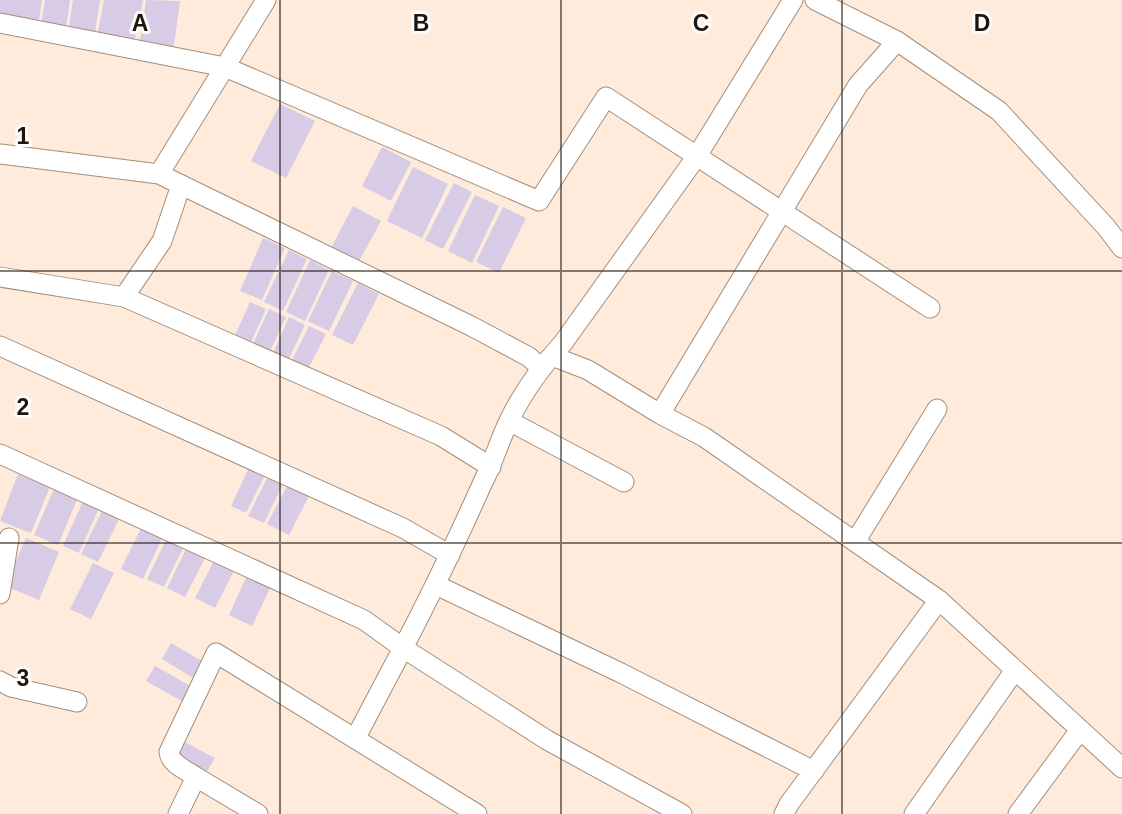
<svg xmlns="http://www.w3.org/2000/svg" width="1122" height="814" viewBox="0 0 1122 814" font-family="Arial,sans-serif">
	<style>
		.building { fill: #d7cbe6 }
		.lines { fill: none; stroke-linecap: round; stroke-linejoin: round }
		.minor-casing { stroke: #a48e7b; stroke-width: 21 }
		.minor { stroke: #fff; stroke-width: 19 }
		.grid { fill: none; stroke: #1e150e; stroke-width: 2; stroke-opacity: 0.55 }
		.grid-label { font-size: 23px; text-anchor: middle; font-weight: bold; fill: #1e150e; stroke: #fcfcfc; stroke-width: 6; stroke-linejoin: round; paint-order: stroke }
	</style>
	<rect width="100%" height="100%" fill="#ffebdb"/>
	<path class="building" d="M0 0H42L39 20 0 14Z
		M45 0H70L66 28 41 24Z
		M73 0H100L95 32 69 27Z
		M104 0H143L134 43 97 36Z
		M146 0 180 1 173 52 139 47Z
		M280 104 315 121 286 178 251 161Z
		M382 147 411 162 391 201 362 186Z
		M413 167 448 184 422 238 387 221Z
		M454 183 472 192 443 249 425 240Z
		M475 195 499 206 472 263 448 251Z
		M353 206 381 221 357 265 330 250Z
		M503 207 526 218 499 273 476 262Z
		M263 238 285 248 262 300 240 291Z
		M289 250 307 259 283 311 264 302Z
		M310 260 329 270 305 321 286 312Z
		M332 271 353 281 329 331 308 321Z
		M358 283 379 294 353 345 332 335Z
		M250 302 266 309 249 347 233 340Z
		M269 309 286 317 268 356 251 348Z
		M289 317 305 325 286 365 271 358Z
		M309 326 326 334 306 373 290 364Z
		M251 463 267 471 246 513 231 506Z
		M270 472 285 480 264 523 248 516Z
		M18 474 50 487 31 533 0 521Z
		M289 482 311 492 289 535 267 524Z
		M54 489 77 500 58 545 34 535Z
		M83 501 99 508 79 553 63 546Z
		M104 507 121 515 98 562 81 554Z
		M143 524 164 534 143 579 121 569Z
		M169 534 186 542 164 587 147 579Z
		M26 538 59 552 39 600 5 586Z
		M188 545 207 554 185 597 167 588Z
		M217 555 237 565 215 608 195 598Z
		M93 563 114 573 91 619 70 609Z
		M248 573 272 584 252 626 229 615Z
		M171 643 205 663 195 679 162 659Z
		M155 666 194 688 185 703 146 681Z
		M181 740 215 758 206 773 173 755Z"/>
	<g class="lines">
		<g class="minor-casing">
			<path id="minor" d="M815 0 897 41 999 111 1106 227 1122 248
				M0 23 225 67 539 201 606 97 930 308
				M0 154 159 174 266 0
				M159 174 471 326 529 357 541 368
				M0 277 124 297 441 436 491 467
				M124 297 162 241 181 185
				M0 346 403 528 450 555
				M552 356 588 370 660 414 704 437 939 600 1122 768
				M660 414 858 85 897 41
				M509 421 624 482
				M0 454 364 620 403 648 355 739
				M855 542 937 409
				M436 585 621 673 814 771
				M0 594 9 538
				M0 681 11 687 77 702
				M196 777 258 814
				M178 814 196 777C186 770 170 764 169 752L216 653 477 814
				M682 814 547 740 403 648C432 593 458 538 483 482 493 463 499 442 508 423 522 393 541 367 563 343L697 156 793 0
				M784 814 789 804 939 600
				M914 814 1015 670
				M1018 814 1080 730"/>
		</g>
		<use href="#minor" class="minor"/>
	</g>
	<path class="grid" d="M280 0V814M561 0V814M842 0V814M0 271H1122M0 543H1122"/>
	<g class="grid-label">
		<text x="140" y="31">A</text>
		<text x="421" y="31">B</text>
		<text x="701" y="31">C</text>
		<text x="982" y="31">D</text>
		<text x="23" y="144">1</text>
		<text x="23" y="415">2</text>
		<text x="23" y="686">3</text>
	</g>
</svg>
